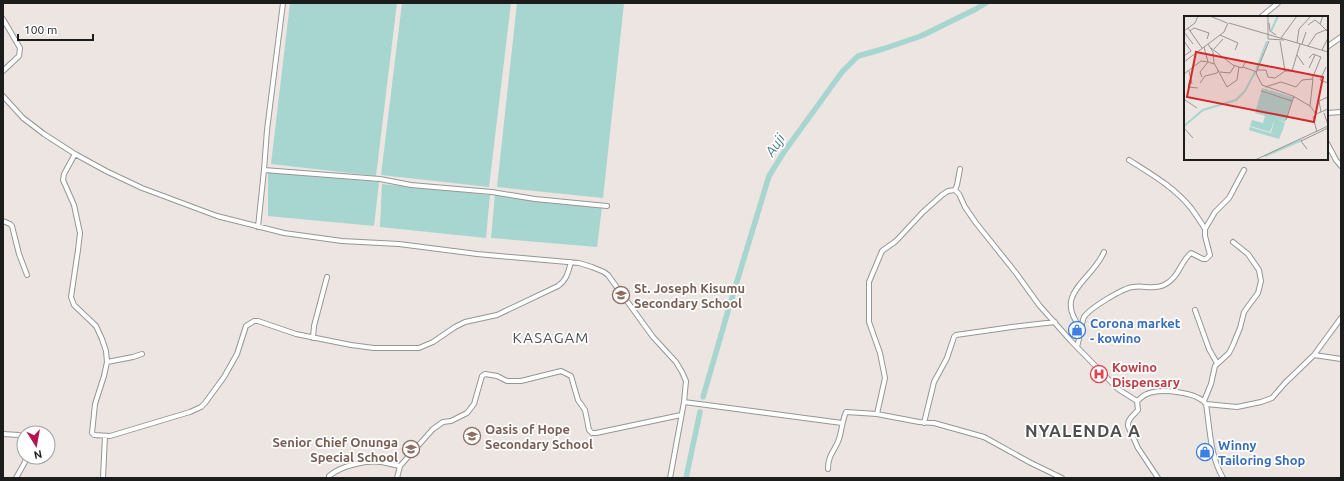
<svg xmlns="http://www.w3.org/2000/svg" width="1344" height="481" viewBox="0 0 1344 481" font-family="Ubuntu,sans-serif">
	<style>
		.water { fill: #a7d5cf }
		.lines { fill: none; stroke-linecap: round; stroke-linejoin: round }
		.canal { stroke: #a7d5cf; stroke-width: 5.5 }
		.street-casing { stroke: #969696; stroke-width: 6 }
		.street { stroke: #fff; stroke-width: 4 }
		.labels { text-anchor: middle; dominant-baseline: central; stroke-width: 3.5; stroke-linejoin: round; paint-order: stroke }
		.education-label { font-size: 13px; font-weight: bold; fill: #785e54; stroke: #fff; text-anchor: start }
		.shop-label { font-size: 13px; font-weight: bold; fill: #366cbe; stroke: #fff; text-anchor: start }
		.health-label { font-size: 13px; font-weight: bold; fill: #be3a42; stroke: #fff; text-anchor: start }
		.water-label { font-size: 14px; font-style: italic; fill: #467b83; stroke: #fff }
		.quarter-label { font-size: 15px; letter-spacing: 1px; fill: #4f4f4f; stroke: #fff }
		.district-label { font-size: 17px; font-weight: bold; letter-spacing: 1px; fill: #4f4f4f; stroke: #fff }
		.inset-river { fill: none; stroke: #a7d5cf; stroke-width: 2 }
		.inset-road { fill: none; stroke: #999593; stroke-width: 1 }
		.view { fill: #d62828; fill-opacity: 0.15; stroke: #d62828; stroke-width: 2 }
		.inset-edge { fill: none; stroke: #1c1c1c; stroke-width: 2 }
	</style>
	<rect width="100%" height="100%" fill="#ece5e2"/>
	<path class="water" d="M290 3H397L376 176 271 164Z
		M402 3H511L489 187 381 175Z
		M517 3H624L603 198 497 187Z
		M268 172 379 182 374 226 268 216Z
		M382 184 490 195 486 238 380 227Z
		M495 194 602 207 597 247 491 238Z"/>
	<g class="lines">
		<path class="canal" d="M703 397 728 311 769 176 784 152 842 72 858 56 883 49 921 36 976 9 986 3
			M686 478 700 412"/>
		<g class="street-casing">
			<path id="street" d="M1261 17 1278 3
				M3 19 20 48 19 56 3 71
				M1327 47 1341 37
				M3 96 23 118 44 134 75 154 106 171 142 188 217 216 284 233 342 241 399 244 477 254 579 263 592 267 604 272 608 275 653 337 676 362 682 372 686 381 684 402 670 478
				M1327 113 1341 112
				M1327 143 1336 160 1341 166
				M75 154 64 174 63 180 74 205 80 233 78 250 71 297 74 305 96 326 102 339 106 351 107 362 104 376 95 404 92 433 94 435 110 436 190 412 201 407 205 403 224 377 237 354 246 326 254 321H258L296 334 351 345 374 348H419L433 342 455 327 465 322 497 315 558 286C567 280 568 272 571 262
				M1129 160C1151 174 1174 187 1191 208 1196 215 1201 222 1205 229
				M264 170 380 179 411 185 492 192 535 199 607 206
				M955 190 957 185 960 169
				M3 221 10 224 12 226 19 254 27 275
				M258 227 264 170 267 130 283 3
				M1195 310 1209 349 1217 363
				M1082 329C1051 294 1092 281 1104 252
				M313 338 314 326 327 277
				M1077 347C1079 341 1082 321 1084 317 1090 308 1123 288 1133 287 1143 285 1154 290 1164 285 1179 278 1180 262 1191 253L1203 259H1206L1210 255 1205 236V229L1215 212 1229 198 1244 170
				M1314 355 1341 359
				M107 362 133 357 142 354
				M1137 401C1140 399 1143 395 1147 394 1161 388 1197 392 1206 404 1210 429 1210 456 1223 478
				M1204 401 1211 384 1215 366 1229 353 1233 345 1240 328 1244 312 1258 293 1261 281 1259 270 1248 254 1233 242
				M684 402 842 423
				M1206 404 1237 407 1261 402 1272 398 1285 383 1314 355 1341 318
				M877 414 885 378 880 353 869 322V282L882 251 896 241 923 212 942 195 948 191 955 190 959 194 965 207 976 223 1016 273 1039 305 1071 341 1118 389 1137 401 1138 410C1134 415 1127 419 1128 426L1138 448 1158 478
				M924 423 934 382 947 358 954 337 956 335 1012 327 1055 322
				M3 434 19 435 22 438 24 448
				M828 469C828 454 835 451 839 439 842 430 842 421 846 412L877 414 919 422 934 423 984 437 1031 463 1062 478
				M16 478 25 462 26 457
				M103 478 105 436
				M329 478V476C341 466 365 460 381 462 387 463 394 465 400 466
				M397 478 400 466 433 429 443 422 451 421 467 413 474 404 482 376 485 374 497 376 507 381H521L561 371 571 376 578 400 585 410 589 430 592 433H596L681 415"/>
		</g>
		<use href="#street" class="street"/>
	</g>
	<defs>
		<g id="school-ring" transform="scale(0.9)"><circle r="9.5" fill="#fff" stroke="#8d6e63" stroke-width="1.5"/><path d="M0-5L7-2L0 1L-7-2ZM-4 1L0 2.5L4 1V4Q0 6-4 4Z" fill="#8d6e63"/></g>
		<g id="shop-ring" transform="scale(0.9)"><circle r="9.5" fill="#fff" stroke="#3f7fe0" stroke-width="1.5"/><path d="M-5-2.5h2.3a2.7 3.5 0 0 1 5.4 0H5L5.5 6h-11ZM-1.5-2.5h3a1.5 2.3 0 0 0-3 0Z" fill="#3f7fe0"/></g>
		<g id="hospital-ring" transform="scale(0.9)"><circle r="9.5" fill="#fff" stroke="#e0444e" stroke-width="1.5"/><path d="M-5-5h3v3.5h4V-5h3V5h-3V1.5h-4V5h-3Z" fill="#e0444e"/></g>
	</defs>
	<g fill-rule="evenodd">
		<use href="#school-ring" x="621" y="295"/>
		<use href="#shop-ring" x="1077" y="330"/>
		<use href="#hospital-ring" x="1099" y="374"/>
		<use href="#school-ring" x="472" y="436"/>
		<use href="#school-ring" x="411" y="449"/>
		<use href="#shop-ring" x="1205" y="452"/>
	</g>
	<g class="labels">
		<g class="education-label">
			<text x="634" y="288">St. Joseph Kisumu<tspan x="634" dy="15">Secondary School</tspan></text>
			<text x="485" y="429">Oasis of Hope<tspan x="485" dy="15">Secondary School</tspan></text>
			<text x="398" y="442" text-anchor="end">Senior Chief Onunga<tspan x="398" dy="15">Special School</tspan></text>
		</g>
		<g class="shop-label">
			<text x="1090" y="323">Corona market<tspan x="1090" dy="15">- kowino</tspan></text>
			<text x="1218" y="445">Winny<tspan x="1218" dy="15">Tailoring Shop</tspan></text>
		</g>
		<g class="health-label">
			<text x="1112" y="367">Kowino<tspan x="1112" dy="15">Dispensary</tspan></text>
		</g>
		<g class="water-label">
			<text transform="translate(775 145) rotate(-56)">Auji</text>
		</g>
		<g class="quarter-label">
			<text x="551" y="337">KASAGAM</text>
		</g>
		<g class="district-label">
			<text x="1083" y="430">NYALENDA A</text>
		</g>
	</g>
	<g transform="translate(1184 16)">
		<rect width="144" height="144" fill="#ece5e2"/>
		<path d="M78 72 109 81 101 106 92 103 101 107 99 113 89 110 91 103 71 97 77 76 87 79 84 88 87 79 98 82 77 75ZM81 100 91 103 86 116 66 110 68 104 79 107ZM89 110 99 113 95 123 65 114 66 111 93 119 87 117Z" fill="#a7d5cf"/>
		<path class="inset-river" d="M87 15 94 0M72 54 83 25M0 110 19 94 52 84 61 75 71 56M81 140 118 124"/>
		<path class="inset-road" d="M26 0 43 7M139 0 136 8 144 16M84 1V23L100 24M45 7 144 36M85 7 86 15 92 19M124 9 131 4 136 8M4 12 18 32M0 15 11 7 14 0M6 15 10 12 25 17 23 23M0 16 9 28M36 19 54 27 51 34M97 22 113 0M0 25 7 35 0 40M85 25 72 57 78 69 109 80 126 90 132 98 129 101 133 116M96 25 101 55M113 27 115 13 127 0M24 28 29 36 30 47 43 71 53 64 55 51M118 28 122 16M124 30 132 18 144 13M20 31 24 46 30 48M27 32 49 49 58 52 61 47M30 33 39 23M138 34 144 22M113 39 120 49M125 42 129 38 137 41 128 63M0 46 40 16 44 7M59 51 73 56M142 51 136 64 144 67M125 52 131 39M73 54H82L84 61 91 62 101 55H108L116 28M5 55 8 68M36 56 46 57 51 49M0 58 17 45 24 46M18 61 16 56 24 46M6 64 4 71 14 72M16 67 21 60 33 57 35 54M81 71 97 66 112 71 118 64 129 63 126 90M77 75 108 85M1 84 13 92M137 96 135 85 144 81M140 97 144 109M132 98 144 93M102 104 110 80M0 112 9 122M123 133 117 125 144 112M71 144 144 110"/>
		<path class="view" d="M12 36 139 61 130 106 3 81Z"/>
		<rect width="144" height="144" class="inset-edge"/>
	</g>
	<rect width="1344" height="481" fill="none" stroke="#1c1c1c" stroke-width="8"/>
	<g transform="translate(36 445) rotate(169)"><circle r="19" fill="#ffffff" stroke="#a4a4a4"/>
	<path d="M0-3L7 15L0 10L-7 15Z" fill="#b3144d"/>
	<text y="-6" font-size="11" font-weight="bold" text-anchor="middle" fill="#1c1c1c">N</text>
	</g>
	<path d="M18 34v6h75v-6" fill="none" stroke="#1c1c1c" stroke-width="2"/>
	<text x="24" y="34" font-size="12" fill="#1c1c1c" stroke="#ffffff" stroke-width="3" paint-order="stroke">100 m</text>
</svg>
